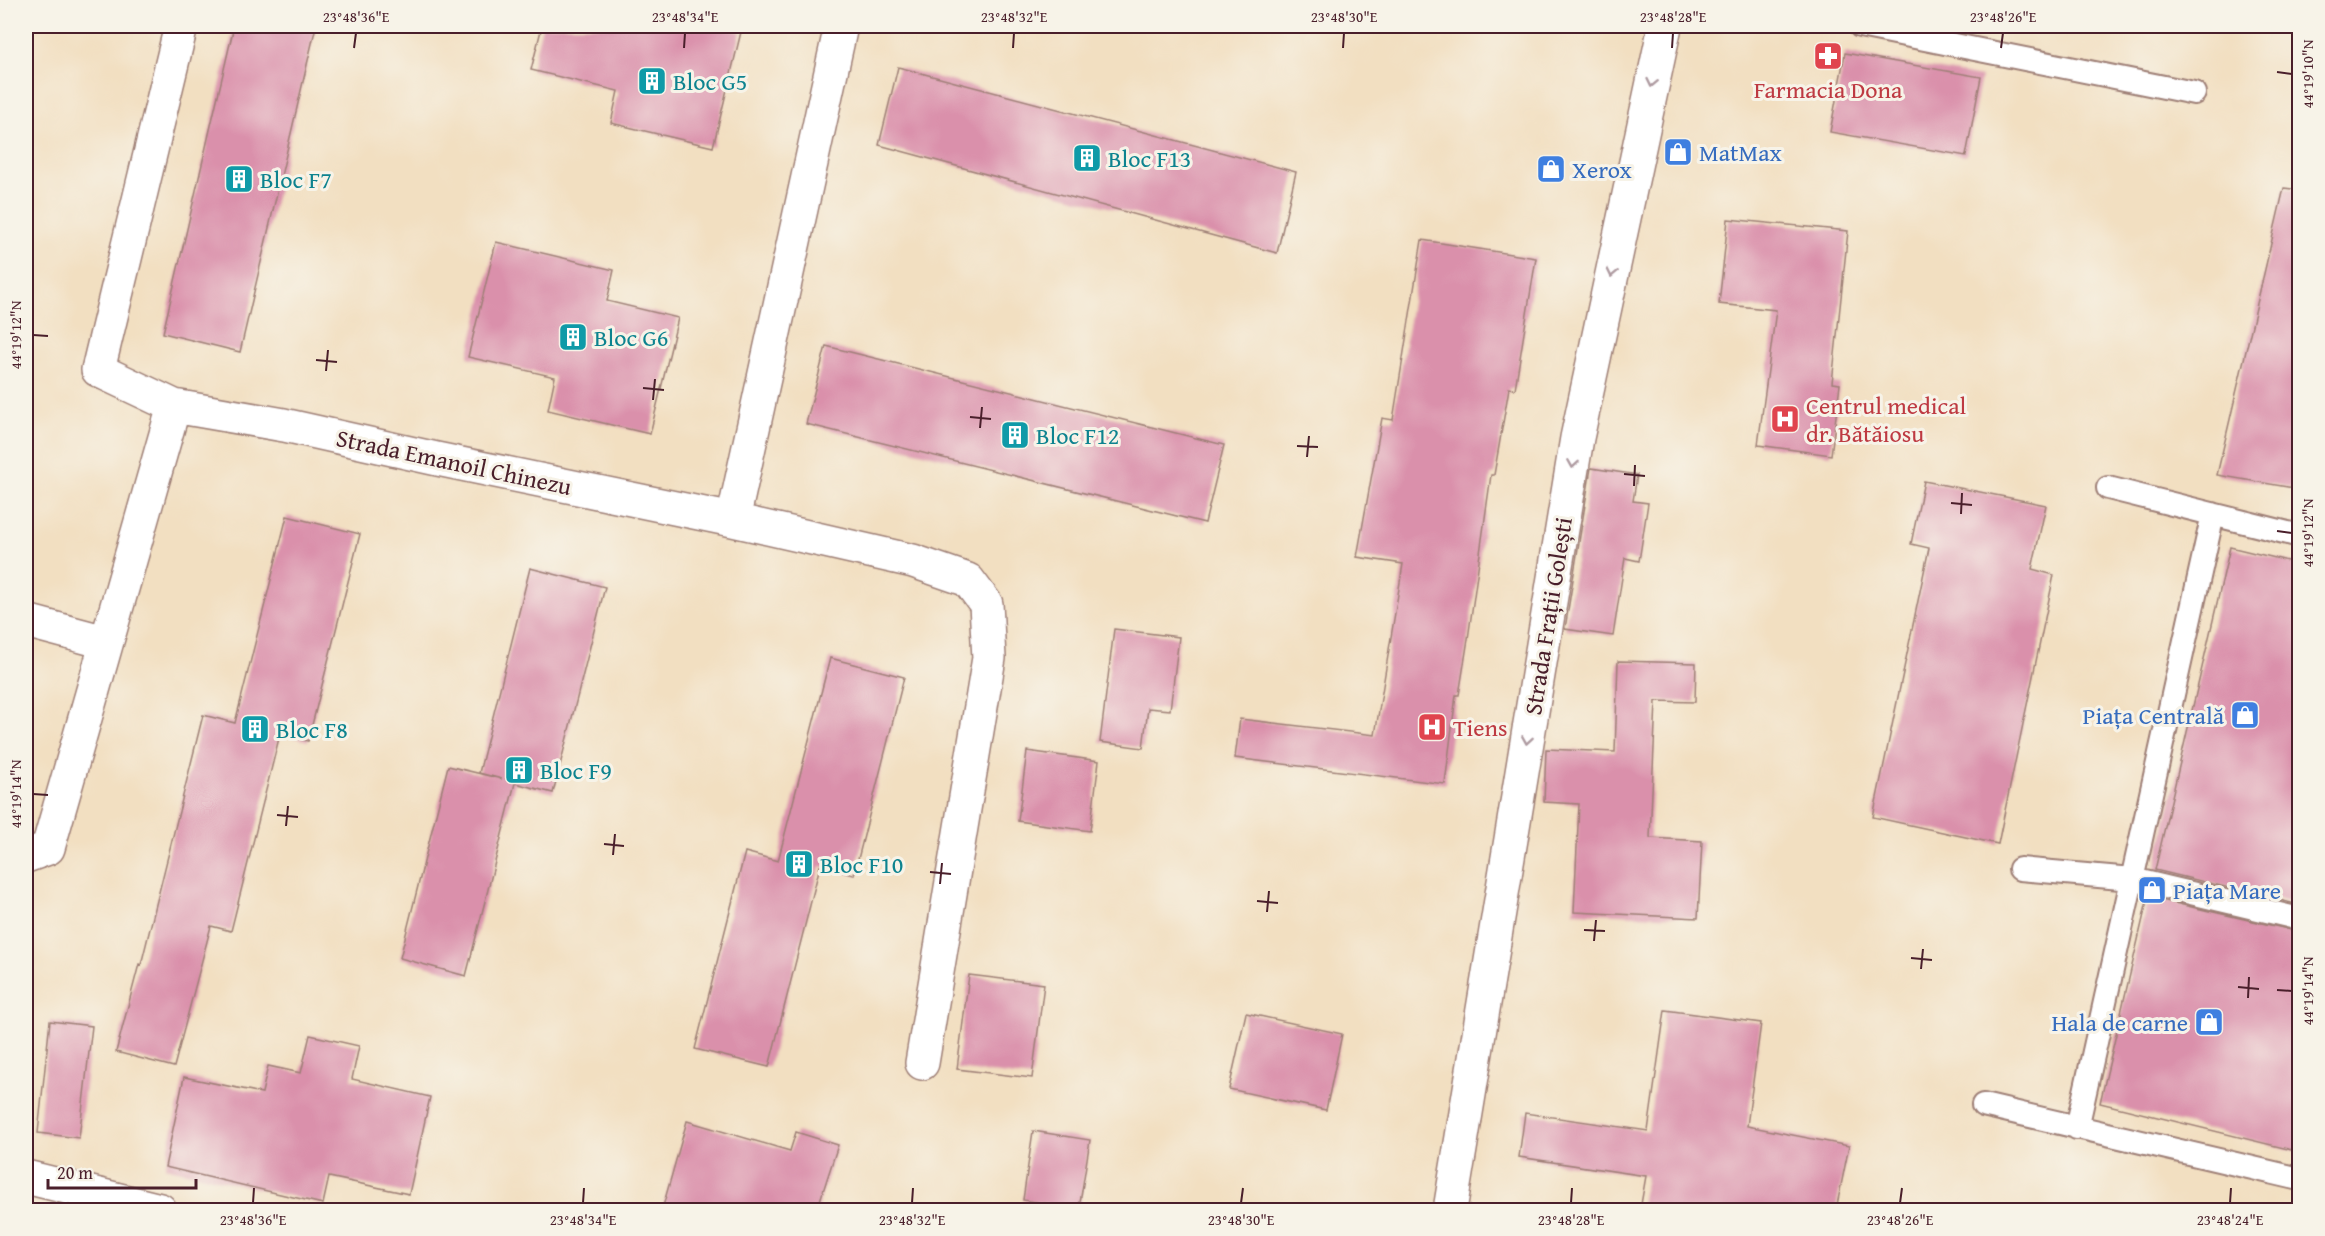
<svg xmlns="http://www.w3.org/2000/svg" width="2325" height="1236" viewBox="0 0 2325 1236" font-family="'Gentium Book Plus',serif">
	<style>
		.building { fill: #da90ab }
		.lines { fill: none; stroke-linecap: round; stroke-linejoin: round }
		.service-casing { stroke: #9e7f76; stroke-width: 26 }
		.minor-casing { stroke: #9e7f76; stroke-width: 36 }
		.tertiary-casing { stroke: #9e7f76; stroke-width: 36 }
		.service { stroke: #fff; stroke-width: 22 }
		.minor { stroke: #fff; stroke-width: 33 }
		.tertiary { stroke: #fff; stroke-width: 33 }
		.oneway { stroke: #ae9aa0 }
		.ticks { fill: none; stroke: #4a1f2b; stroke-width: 2 }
		.labels { text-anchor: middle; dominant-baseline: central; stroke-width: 6; stroke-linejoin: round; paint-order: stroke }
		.culture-label { font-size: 24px; fill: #0d838f; stroke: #f7f3e8; text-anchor: start }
		.health-label { font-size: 24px; fill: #be3a42; stroke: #f7f3e8; text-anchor: start }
		.shop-label { font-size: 24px; fill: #366cbe; stroke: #f7f3e8; text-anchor: start }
		.street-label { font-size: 24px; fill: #4a1f2b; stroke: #f7f3e8 }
		.neatline { fill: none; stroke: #4a1f2b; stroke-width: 2 }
		.ticks-label { font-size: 15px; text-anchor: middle; fill: #4a1f2b }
	</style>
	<rect width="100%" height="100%" fill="#f7f3e8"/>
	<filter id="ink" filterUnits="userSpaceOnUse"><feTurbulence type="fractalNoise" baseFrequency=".0167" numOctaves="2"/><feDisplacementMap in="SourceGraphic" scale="12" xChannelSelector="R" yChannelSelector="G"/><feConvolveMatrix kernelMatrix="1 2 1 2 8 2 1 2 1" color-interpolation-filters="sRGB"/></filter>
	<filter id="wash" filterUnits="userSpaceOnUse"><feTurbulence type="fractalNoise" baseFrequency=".008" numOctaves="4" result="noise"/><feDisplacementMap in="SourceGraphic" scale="24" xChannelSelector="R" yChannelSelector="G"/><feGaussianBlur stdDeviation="1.35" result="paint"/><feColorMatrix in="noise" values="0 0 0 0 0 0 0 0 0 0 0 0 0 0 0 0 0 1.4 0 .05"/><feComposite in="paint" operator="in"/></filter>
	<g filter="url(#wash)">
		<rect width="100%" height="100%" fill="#f2dfc1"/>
		<g id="blocks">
			<path class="building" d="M234 26H316L240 352 163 333Z
				M542 26H715L741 32 713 147 611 123 618 91 531 70Z
				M1845 53 1981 77 1966 156 1830 132Z
				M898 67 1296 172 1277 253 879 145Z
				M2284 188 2300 190V489L2217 475Z
				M1728 219 1848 231 1832 383 1840 384 1831 455 1758 445 1776 310 1719 304Z
				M1422 240 1536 258 1515 389 1509 388 1494 475H1491L1468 639 1459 695H1456L1445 784 1235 758 1240 719 1375 735 1403 564 1357 557 1382 418 1393 420Z
				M496 242 614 270 607 301 678 318 650 434 548 410 555 377 468 357Z
				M826 346 1224 445 1205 523 806 424Z
				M1591 468 1637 475 1633 501 1648 503 1639 561 1625 558 1613 636 1565 629Z
				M1924 481 2046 505 2032 569 2054 575 1998 844 1873 817 1929 548 1911 544Z
				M287 516 360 534 308 741 280 734 231 931 211 926 174 1067 116 1052 139 964 141 965 203 715 235 723Z
				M2230 547 2300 564V905L2155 870Z
				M530 568 605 587 553 793 515 783 466 976 400 958 448 766 502 779 479 773Z
				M1114 629 1179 637 1170 710 1148 708 1143 748 1100 742Z
				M830 658 904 677 854 875 820 866 769 1067 695 1049 745 852 778 861Z
				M1618 661 1696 663 1695 702 1656 701 1650 838 1702 841 1698 918 1574 912 1579 804 1544 802 1546 749 1615 752Z
				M1027 751 1099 761 1090 831 1018 821Z
				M2148 897 2300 932V1152L2100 1103Z
				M969 975 1044 984 1032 1078 957 1069Z
				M1665 1010 1761 1023 1747 1126 1849 1146 1836 1210H1640L1646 1176 1519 1157 1525 1113 1648 1131Z
				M1246 1013 1342 1034 1326 1110 1229 1089Z
				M50 1021 92 1026 79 1138 38 1133Z
				M310 1035 359 1046 352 1079 430 1097 409 1194 329 1177 323 1204 165 1167 184 1077 262 1093 268 1066 301 1073Z
				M687 1121 790 1151 796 1132 838 1145 817 1210H662Z
				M1033 1131 1090 1140 1079 1209 1023 1200Z"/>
		</g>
	</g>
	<g filter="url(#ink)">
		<use href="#blocks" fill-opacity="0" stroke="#9e7f76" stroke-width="1.5"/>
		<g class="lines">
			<g class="service-casing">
				<path id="service" d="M1860 26 2194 93
					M2108 488 2300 536
					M2020 869 2132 879 2300 919
					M1983 1105 2300 1179
					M2077 1128 2213 514"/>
			</g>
			<g class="minor-casing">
				<path id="minor" d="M174 406 98 370 181 26
					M733 520 841 26
					M26 621 105 642
					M26 856 48 848 174 406 284 425 437 459 733 520 913 561 968 580 986 604 989 658 922 1063"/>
			</g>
			<g class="tertiary-casing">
				<path id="tertiary" d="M26 1177 160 1210
					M1450 1210 1577 438 1665 26"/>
			</g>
			<use href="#service" class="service"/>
			<use href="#minor" class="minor"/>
			<use href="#tertiary" class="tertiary"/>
		</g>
		<defs><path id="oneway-chevron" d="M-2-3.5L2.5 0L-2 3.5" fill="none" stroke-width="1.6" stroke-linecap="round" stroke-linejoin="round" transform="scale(1.5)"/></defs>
		<g class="oneway">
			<use href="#oneway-chevron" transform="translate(1652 83) rotate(102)"/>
			<use href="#oneway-chevron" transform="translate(1612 273) rotate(102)"/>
			<use href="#oneway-chevron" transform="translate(1573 464) rotate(99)"/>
			<use href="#oneway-chevron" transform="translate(1527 740) rotate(99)"/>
		</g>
	</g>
	<path class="ticks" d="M354 48 356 33M684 48 685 33M1013 48 1014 33M1343 48 1344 33M1672 48 1673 33M2001 48 2003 33M2277 72 2292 74M33 335 48 336M316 360 337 362M326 371 328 350M643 388 664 390M653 400 655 379M970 417 991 419M980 428 982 407M1297 446 1318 447M1307 457 1309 436M1624 474 1645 476M1634 486 1635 465M1951 503 1972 505M1961 514 1962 493M2277 531 2292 533M33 794 48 795M277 815 298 817M286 826 288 806M604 844 624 846M613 855 615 834M930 872 951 874M940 884 942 863M1257 901 1278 903M1267 912 1269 891M1584 930 1605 931M1594 941 1596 920M1911 958 1932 960M1921 969 1923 949M2238 987 2259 989M2277 990 2292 991M2248 998 2249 977M253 1203 254 1188M583 1203 584 1188M912 1203 913 1188M1241 1203 1243 1188M1571 1203 1572 1188M1900 1203 1902 1188M2230 1203 2231 1188"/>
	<defs>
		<g id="pharmacy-square" transform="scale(1.5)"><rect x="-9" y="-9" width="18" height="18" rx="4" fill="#e0444e" stroke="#f7f3e8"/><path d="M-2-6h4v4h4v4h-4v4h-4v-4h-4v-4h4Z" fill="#fff"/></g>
		<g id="building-square" transform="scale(1.5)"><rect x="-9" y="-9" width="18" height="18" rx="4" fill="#0f9aa8" stroke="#f7f3e8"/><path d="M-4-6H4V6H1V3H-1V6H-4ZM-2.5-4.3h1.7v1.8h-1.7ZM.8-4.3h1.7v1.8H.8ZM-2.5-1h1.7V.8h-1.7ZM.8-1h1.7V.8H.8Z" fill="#fff"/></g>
		<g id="shop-square" transform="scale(1.5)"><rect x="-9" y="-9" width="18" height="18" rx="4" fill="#3f7fe0" stroke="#f7f3e8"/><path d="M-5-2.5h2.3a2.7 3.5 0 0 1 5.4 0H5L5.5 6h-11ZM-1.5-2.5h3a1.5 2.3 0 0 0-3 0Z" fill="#fff"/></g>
		<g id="hospital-square" transform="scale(1.5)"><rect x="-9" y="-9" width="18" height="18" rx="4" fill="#e0444e" stroke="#f7f3e8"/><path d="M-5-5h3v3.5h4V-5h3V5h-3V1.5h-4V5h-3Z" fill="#fff"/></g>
	</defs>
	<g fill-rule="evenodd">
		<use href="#pharmacy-square" x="1828" y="56"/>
		<use href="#building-square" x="652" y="81"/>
		<use href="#shop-square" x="1678" y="152"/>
		<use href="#building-square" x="1087" y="158"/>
		<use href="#shop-square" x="1551" y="169"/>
		<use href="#building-square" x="239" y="179"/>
		<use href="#building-square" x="573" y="337"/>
		<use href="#hospital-square" x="1785" y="419"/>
		<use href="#building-square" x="1015" y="435"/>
		<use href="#shop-square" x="2245" y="715"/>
		<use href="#hospital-square" x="1432" y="727"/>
		<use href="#building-square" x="255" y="729"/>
		<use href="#building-square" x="519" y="770"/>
		<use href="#building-square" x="799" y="864"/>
		<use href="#shop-square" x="2152" y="890"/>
		<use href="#shop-square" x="2209" y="1022"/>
	</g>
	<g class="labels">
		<g class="culture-label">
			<text x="673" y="81">Bloc G5</text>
			<text x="1108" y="158">Bloc F13</text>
			<text x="260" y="179">Bloc F7</text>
			<text x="594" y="337">Bloc G6</text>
			<text x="1036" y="435">Bloc F12</text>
			<text x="276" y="729">Bloc F8</text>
			<text x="540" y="770">Bloc F9</text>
			<text x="820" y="864">Bloc F10</text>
		</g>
		<g class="health-label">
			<text x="1828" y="89" text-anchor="middle">Farmacia Dona</text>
			<text x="1806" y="405">Centrul medical<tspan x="1806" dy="28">dr. Bătăiosu</tspan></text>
			<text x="1453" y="727">Tiens</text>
		</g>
		<g class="shop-label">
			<text x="1699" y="152">MatMax</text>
			<text x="1572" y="169">Xerox</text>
			<text x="2224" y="715" text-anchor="end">Piața Centrală</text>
			<text x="2173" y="890">Piața Mare</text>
			<text x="2188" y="1022" text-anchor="end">Hala de carne</text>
		</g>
		<g class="street-label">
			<text transform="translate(454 462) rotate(12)">Strada Emanoil Chinezu</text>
			<text transform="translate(1548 616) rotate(-81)">Strada Frații Golești</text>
		</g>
	</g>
	<rect width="2325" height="1236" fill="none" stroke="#f7f3e8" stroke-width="66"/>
	<path d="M48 1179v9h148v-9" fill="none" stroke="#4a1f2b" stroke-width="3"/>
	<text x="57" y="1179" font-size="18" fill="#4a1f2b" stroke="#f7f3e8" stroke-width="4.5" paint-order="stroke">20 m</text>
	<rect x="33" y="33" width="2259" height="1170" class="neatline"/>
	<g class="ticks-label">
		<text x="356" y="22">23°48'36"E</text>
		<text x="685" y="22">23°48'34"E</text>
		<text x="1014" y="22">23°48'32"E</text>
		<text x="1344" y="22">23°48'30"E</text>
		<text x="1673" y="22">23°48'28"E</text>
		<text x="2003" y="22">23°48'26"E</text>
		<text transform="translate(2308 74) rotate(-90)" y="5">44°19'10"N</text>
		<text transform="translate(16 335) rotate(-90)" y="5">44°19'12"N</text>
		<text transform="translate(2308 533) rotate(-90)" y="5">44°19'12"N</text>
		<text transform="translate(16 794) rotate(-90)" y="5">44°19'14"N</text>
		<text transform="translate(2308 991) rotate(-90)" y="5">44°19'14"N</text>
		<text x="253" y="1225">23°48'36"E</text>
		<text x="583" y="1225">23°48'34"E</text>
		<text x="912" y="1225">23°48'32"E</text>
		<text x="1241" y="1225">23°48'30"E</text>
		<text x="1571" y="1225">23°48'28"E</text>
		<text x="1900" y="1225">23°48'26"E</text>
		<text x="2230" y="1225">23°48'24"E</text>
	</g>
</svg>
